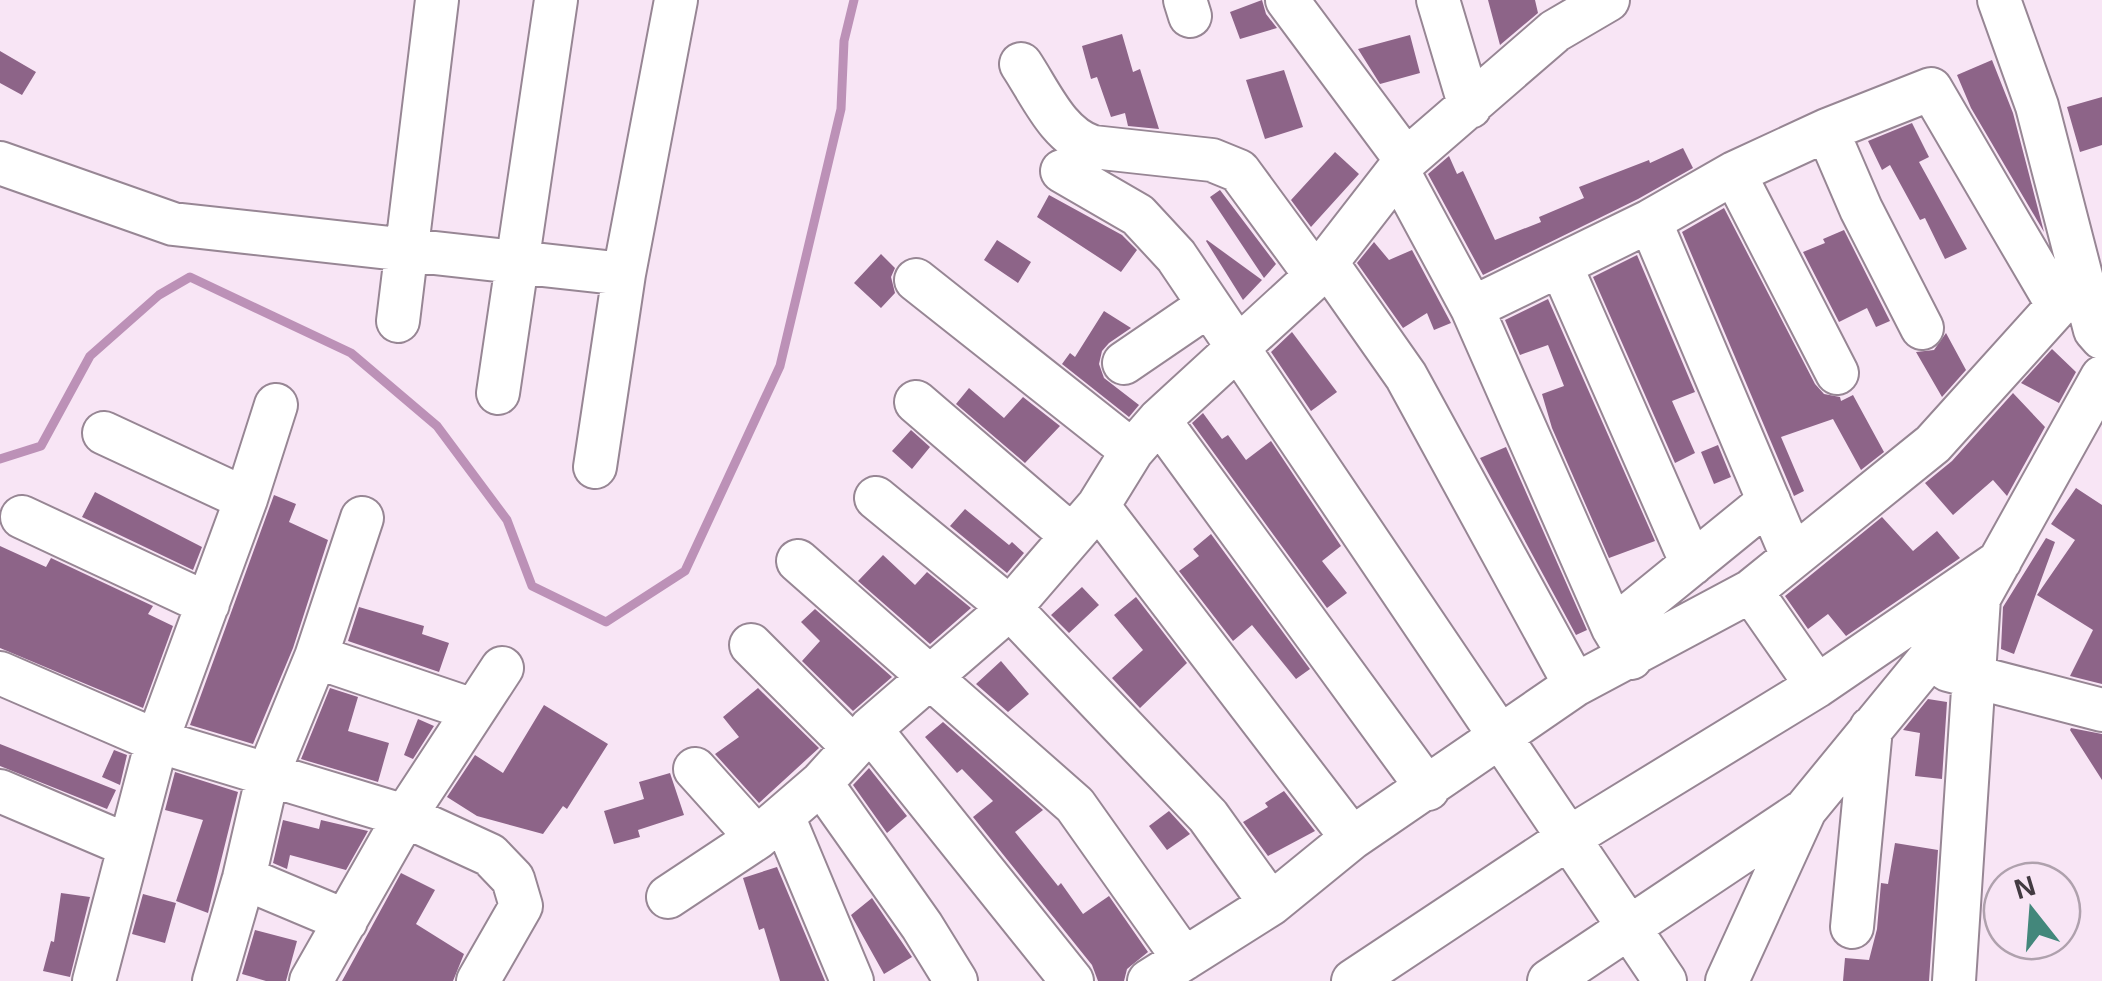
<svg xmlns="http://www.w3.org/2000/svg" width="2102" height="981" viewBox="0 0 2102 981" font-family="Helvetica,sans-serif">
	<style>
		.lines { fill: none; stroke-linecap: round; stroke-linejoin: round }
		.stream { stroke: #bc91b7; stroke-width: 9 }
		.building { fill: #8d6488 }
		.minor-casing { stroke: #978694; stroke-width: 46 }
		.minor { stroke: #fff; stroke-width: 42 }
	</style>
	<rect width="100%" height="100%" fill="#f8e5f5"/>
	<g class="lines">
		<path class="stream" d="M0 459 41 446 90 356 159 295 190 277 351 353 437 426 507 520 532 586 606 622 685 571 780 366 841 109 844 41 854 0"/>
	</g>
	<path class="building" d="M1262 0 1266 14 1277 28 1240 39 1230 12Z
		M1488 0H1535L1538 13 1500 45Z
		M1122 34 1133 72 1140 69 1159 129 1128 126 1125 113 1111 117 1097 77 1091 79 1082 46Z
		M1410 35 1420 73 1380 84 1358 49Z
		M0 51 36 72 22 95 0 83Z
		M1992 60 2013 113 2044 232 1971 108 1957 75Z
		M1284 70 1303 127 1265 139 1246 80Z
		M2102 97V145L2080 152 2067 107Z
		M1912 123 1929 157 1919 162 1967 249 1945 259 1925 218 1920 220 1890 165 1882 170 1868 141Z
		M1683 148 1693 168 1638 199 1483 275 1428 174 1449 156 1457 174 1463 171 1495 240 1541 222 1539 217 1584 198 1579 187 1649 160 1650 163Z
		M1335 152 1359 174 1311 227 1291 200Z
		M1220 190 1276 264 1264 278 1210 197Z
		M1049 195 1122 235 1137 250 1121 272 1037 217Z
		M1724 208 1815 384 1824 394 1840 397 1841 401 1853 395 1884 452 1861 470 1833 419 1781 437 1804 491 1794 496 1682 232Z
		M1844 230 1890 321 1876 327 1867 308 1839 322 1803 252 1825 243 1823 239Z
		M997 240 1031 262 1018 283 984 260Z
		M1207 240 1262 280 1243 300 1206 241Z
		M1374 242 1389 260 1412 250 1451 323 1434 330 1427 313 1403 328 1357 263Z
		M881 254 895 268 891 277 895 293 881 308 854 283Z
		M1637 255 1695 392 1672 401 1695 453 1675 463 1593 277Z
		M1548 299 1655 541 1609 558 1552 428 1542 394 1564 386 1548 345 1520 355 1505 320Z
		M1104 311 1131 328 1109 343 1102 351 1099 364 1104 378 1139 405 1129 417 1062 364 1070 353 1075 357Z
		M1292 332 1337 392 1311 411 1271 352Z
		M1946 333 1966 370 1942 397 1916 352 1934 350Z
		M2052 349 2076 372 2059 403 2021 383Z
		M969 388 1004 418 1023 397 1060 426 1025 463 956 404Z
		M2013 393 2045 427 2007 496 1993 480 1953 515 1925 483 1952 461Z
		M1203 413 1222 439 1228 435 1246 460 1271 441 1341 546 1322 561 1347 593 1327 608 1192 423Z
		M911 430 930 447 912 469 892 451Z
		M1718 445 1731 477 1714 484 1701 452Z
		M1506 447 1587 630 1576 635 1480 458Z
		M2076 488 2102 505V684L2070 676 2093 630 2037 595 2075 540 2051 524Z
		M95 492 202 547 193 570 82 517Z
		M274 495 296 504 289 522 328 540 293 648 253 744 190 725Z
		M965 509 1009 545 1012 542 1024 553 1007 573 950 526Z
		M1882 517 1913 551 1937 531 1960 558 1846 636 1828 614 1808 629 1785 596Z
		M1211 534 1310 669 1296 679 1252 625 1233 641 1179 571 1199 556 1193 549Z
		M2046 538 2055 542 2014 654 2001 649 2003 607Z
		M0 546 46 567 51 558 153 606 148 614 173 626 143 708 0 648Z
		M883 555 915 585 927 572 971 608 930 644 858 581Z
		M1082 587 1099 605 1069 633 1051 615Z
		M1136 597 1187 663 1140 708 1112 678 1143 650 1114 615Z
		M359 607 424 626 422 634 449 643 439 672 348 641Z
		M815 609 892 677 853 711 802 661 820 641 801 622Z
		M1001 661 1029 694 1008 712 976 684Z
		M330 688 358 697 348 731 389 743 378 782 301 759Z
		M758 688 819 748 759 803 715 754 739 737 723 717Z
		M1928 699 1947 702 1942 779 1915 776 1920 733 1903 730Z
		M544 705 608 744 567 809 563 806 543 834 477 816 447 797 475 755 503 773Z
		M418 719 434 726 413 759 404 755Z
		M943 722 1043 810 1015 832 1058 886 1061 883 1083 914 1109 896 1148 952 1127 969 1124 981H1098L1092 965 973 817 993 801 962 769 957 773 925 737Z
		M2071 728 2102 734V780L2070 730Z
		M0 744 116 790 107 809 0 766Z
		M114 750 127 755 120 785 102 777Z
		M869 768 907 816 887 833 853 785Z
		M175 772 238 792 208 913 176 901 203 820 165 810Z
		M670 773 684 815 638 830 640 837 614 844 604 811 644 799 639 782Z
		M1284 791 1315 831 1268 856 1243 822 1268 807 1265 803Z
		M1169 811 1190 834 1167 850 1149 826Z
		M283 820 319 829 321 820 368 831 346 870 290 855 287 869 273 863Z
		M1895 843 1938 850 1929 981H1843L1845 958 1869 960 1877 929 1881 883 1888 884Z
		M777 867 825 981H780L764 928 759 930 743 878Z
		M401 873 435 890 416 924 464 954 453 981H342Z
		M61 893 90 897 70 977 43 971 51 941 54 942Z
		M143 894 176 903 165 943 132 934Z
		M872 898 912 957 884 974 851 915Z
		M255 930 297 941 286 981H266L242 974Z"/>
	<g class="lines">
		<g class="minor-casing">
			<path id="minor" d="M1185 0 1190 16
				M1287 0 1406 160
				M1438 0 1470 107
				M1999 0 2037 106 2095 330 2102 338
				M1021 64C1041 94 1058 136 1093 147L1212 160 1239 171 1316 276
				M1827 130 1861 209 1922 328
				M0 163 173 224 624 274
				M1062 171 1138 215 1176 256 1665 981
				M1398 171 1472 308 1613 628 1631 658
				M1734 173 1837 373
				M1650 221 1792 556
				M1326 262 1406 376 1575 685
				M1561 266 1692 564
				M916 280 1132 451
				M1472 308 1650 221 1734 173 1827 130 1931 89 2058 306
				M398 321 437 0
				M1124 363 1209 305
				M498 393 556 0
				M916 402 1072 536
				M1159 420 1428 789
				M104 433 246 499
				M595 467 624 274 676 0
				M876 498 1010 608 1208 816 1271 904
				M1098 506 1352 838
				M22 517 208 604
				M798 561 1075 805 1184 959
				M1751 591 1817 686
				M1613 628 1769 501
				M751 645 853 747
				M316 657 473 710
				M1948 670 2102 710
				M0 673 157 741 405 816 490 855 513 879 521 906 478 981
				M870 729 1072 981
				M695 769 757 838
				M821 783 922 926 956 981
				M0 791 127 845
				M783 816 852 981
				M244 878 346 921
				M668 897 757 838 821 783 870 729 1010 608 1098 506 1132 451 1159 420 1316 276 1406 160 1555 31 1608 0
				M1852 927 1871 728
				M94 981 157 741 246 499 276 405
				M214 981 244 878 268 774 316 657 362 518
				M311 981 405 816 502 668
				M1149 981 1271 904 1352 838 1575 685 1751 591 1933 444 2081 280
				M1353 981 1567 839 1817 686 2000 561
				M1549 981 1805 810
				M1727 981 1805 810 1979 598 2102 377
				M1954 981 1979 598"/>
		</g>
		<use href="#minor" class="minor"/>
	</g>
	<g transform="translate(2032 911) rotate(343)"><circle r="48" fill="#f8e5f5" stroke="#afa1ad" stroke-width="2.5"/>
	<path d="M0-8L18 38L0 25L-18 38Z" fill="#43877b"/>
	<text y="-15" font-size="28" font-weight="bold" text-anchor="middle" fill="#423a41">N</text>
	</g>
</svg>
